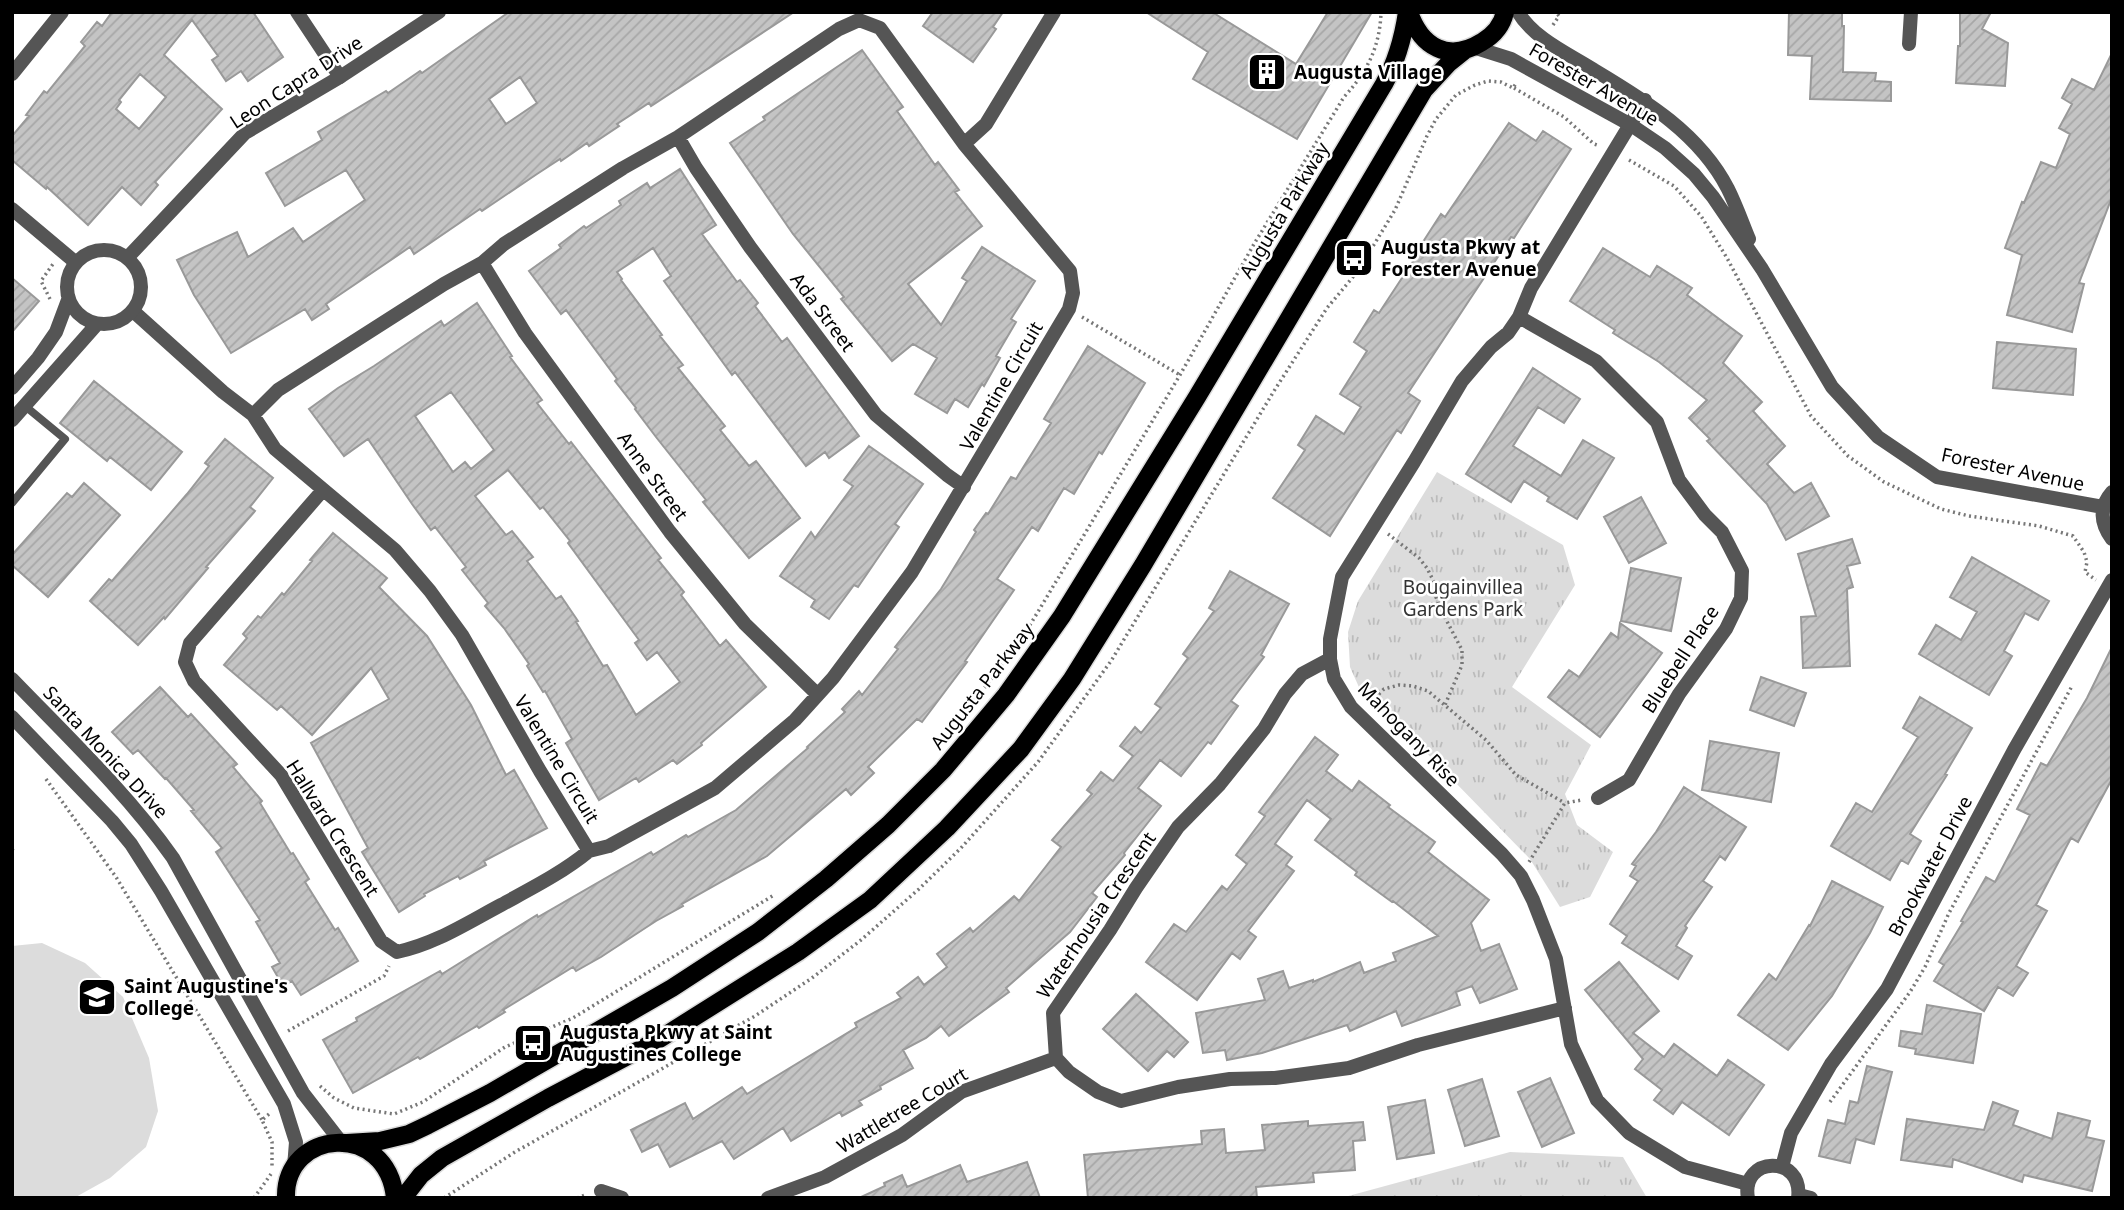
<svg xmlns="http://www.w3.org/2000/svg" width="2124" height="1210" viewBox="0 0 2124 1210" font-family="'Noto Sans',sans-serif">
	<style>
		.grass { fill: url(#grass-tufts) }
		.pitch { fill: #dcdcdc }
		.building { fill: url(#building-hatch); stroke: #999; stroke-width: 2; fill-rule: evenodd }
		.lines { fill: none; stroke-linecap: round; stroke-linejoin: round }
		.primary-casing { stroke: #dbdbdb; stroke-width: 21 }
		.path { stroke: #777; stroke-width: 3.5; stroke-dasharray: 2 3.5; stroke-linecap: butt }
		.service { stroke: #555; stroke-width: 8 }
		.minor { stroke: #555; stroke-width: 14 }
		.tertiary { stroke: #555; stroke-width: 14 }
		.primary { stroke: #000; stroke-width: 18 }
		.labels { text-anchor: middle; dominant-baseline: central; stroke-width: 5; stroke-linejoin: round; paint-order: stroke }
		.poi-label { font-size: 19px; font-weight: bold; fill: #000; stroke: #fff; text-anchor: start }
		.street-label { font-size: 19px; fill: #000; stroke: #fff }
		.park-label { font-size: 19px; fill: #333; stroke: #fff }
	</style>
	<defs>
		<pattern id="grass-tufts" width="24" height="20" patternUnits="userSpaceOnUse" patternTransform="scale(1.75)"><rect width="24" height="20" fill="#dcdcdc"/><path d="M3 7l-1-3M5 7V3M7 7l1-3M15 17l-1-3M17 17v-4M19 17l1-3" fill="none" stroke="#bbb"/></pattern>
		<pattern id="building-hatch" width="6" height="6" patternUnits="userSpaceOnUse" patternTransform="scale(1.75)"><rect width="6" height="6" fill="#c4c4c4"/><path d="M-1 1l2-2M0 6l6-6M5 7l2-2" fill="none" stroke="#a7a7a7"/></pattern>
	</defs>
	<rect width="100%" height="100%" fill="#fff"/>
	<path class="grass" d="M1437 472 1563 545 1575 585 1512 687 1591 745 1565 794 1577 825 1613 852 1590 897 1560 907 1530 859 1412 738 1362 694 1350 667 1348 632 1358 601Z
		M1510 1152 1623 1157 1647 1198H1341Z"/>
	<path class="pitch" d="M42 943 85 963 123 997 149 1058 158 1111 146 1147 110 1178 74 1198H12V946Z"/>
	<path class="building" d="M112 12H253L283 57 248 81 241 71 226 81 212 60 218 56 192 20 164 55 222 109 155 182 158 185 141 205 122 187 88 225 47 187 46 189 12 160V136L29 116 26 115 44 91 47 93 85 46 81 42 97 22 102 26ZM140 74 166 97 139 129 116 109 121 102 119 100Z
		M509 12H794L651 106 649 103 617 124 619 126 589 146 587 143 561 161 560 159 537 174 482 211 480 209 414 254 410 247 326 304 329 309 312 320 305 309 231 353 194 295 177 260 237 232 248 257 293 228 303 242 365 200 346 170 285 206 266 173 322 140 318 132 386 91 388 93 420 71 422 73ZM520 77 537 103 506 124 489 99Z
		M933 12H1003L993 27 996 29 973 62 923 26Z
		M1146 12H1212L1296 64 1328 12H1372L1297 139 1193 79 1208 52Z
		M1789 12H1842V26H1844L1843 72 1876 73 1875 81 1891 82V101L1810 99 1812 56 1788 55Z
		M1960 12H1991L1982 29 2008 43 2005 86 1956 83 1958 46H1960Z
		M862 50 903 107 897 111 935 165 938 162 959 190 955 192 982 226 908 284 941 325 967 281 962 278 982 247 1035 281 1011 319 1016 322 996 356 1000 358 984 386 982 384 968 407 955 399 947 413 915 394 937 358 913 344 892 361 841 299 844 297 793 234 730 143 765 120 763 117Z
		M2112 53V197L2079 283 2084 284 2072 332 2007 315 2022 255 2005 248 2022 202 2024 203 2041 162 2056 168 2070 134 2059 128 2072 104 2062 98 2072 79 2094 90Z
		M1509 123 1536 141 1543 131 1571 149 1514 238 1511 237 1408 393 1420 401 1401 433 1397 430 1330 536 1273 498 1305 450 1298 445 1316 416 1344 434 1361 407 1340 394 1367 351 1354 342 1374 310 1379 313 1421 249 1419 248 1441 214 1445 217Z
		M680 169 716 225 702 234 737 282 740 280 758 303 755 306 782 342 787 338 859 436 829 458 825 452 806 466 735 372 732 375 664 281 671 276 653 248 617 272 622 279 621 280 662 335 660 336 683 365 678 368 725 426 720 430 749 466 756 461 800 518 749 558 703 502 706 500 656 437 635 409 636 408 615 381 617 379 566 310 561 314 529 271 561 248 559 245 584 226 586 228 621 205 619 201 647 183 650 188Z
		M1603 248 1650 277 1657 266 1692 288 1687 295 1742 336 1723 363 1762 402 1753 411 1785 446 1767 464 1794 493 1811 483 1829 516 1786 540 1767 504 1707 441 1710 439 1689 418 1707 400 1659 362 1613 333 1615 330 1570 301Z
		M12 278 39 301 12 332Z
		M477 303 512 356 510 357 542 400 537 403 569 444 571 442 661 558 658 560 684 592 681 595 720 646 726 640 766 687 701 743 702 745 677 764 673 760 639 782 636 778 599 800 566 743 572 739 545 691 543 692 527 666 529 664 504 628 485 606 488 603 462 570 466 567 435 527 431 530 412 504 368 439 344 456 309 409 338 388 374 366 441 321 444 326ZM451 392 494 450 471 469 465 462 453 472 415 416ZM508 470 540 509 543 507 570 541 568 543 639 640 635 643 647 660 657 652 680 682 636 715 607 665 603 666 576 622 578 621 561 596 556 599 527 561 533 557 512 531 506 535 475 496Z
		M1997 342 2076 349 2073 395 1993 388Z
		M1088 346 1145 383 1102 454 1099 452 1074 494 1064 488 1038 531 1032 527 997 579 1014 590 965 661 967 662 922 722 917 719 868 767 874 773 851 795 846 789 767 856 682 904 683 906 656 921 601 957 576 971 573 967 503 1010 505 1012 479 1028 477 1026 420 1059 418 1057 353 1093 323 1040 357 1021 356 1018 440 971 442 974 537 915 538 917 651 852 653 855 686 835 688 837 736 810 808 748 807 747 845 712 842 709 859 691 862 695 898 649 895 647 941 589 976 532 974 530 986 513 988 514 1011 477 1016 479 1051 423 1044 419Z
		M1533 368 1580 399 1564 423 1538 407 1513 446 1561 476 1583 440 1614 458 1577 519 1547 501 1549 497 1524 481 1511 502 1466 474Z
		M94 381 182 452 151 490 110 457 107 461 60 423Z
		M225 439 273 478 250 507 255 511 206 567 208 568 165 619 164 617 138 645 90 601 109 579 112 581 187 494 209 466 205 463Z
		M869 446 923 484 895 524 899 527 858 587 854 585 829 619 811 607 815 600 780 576 811 532 815 538 853 486 844 480Z
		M84 483 120 515 48 597 12 565V555L67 493 72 497Z
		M1641 497 1666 543 1629 563 1604 517Z
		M333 533 387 578 379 587 427 636 471 705 506 775 514 770 547 828 484 861 486 865 460 879 458 876 424 894 425 896 399 912 362 852 368 848 311 743 389 699 371 668 312 735 281 706 277 710 224 665 247 638 243 634 258 616 261 618 282 593 284 595 312 561 310 560Z
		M1852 539 1860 563 1847 566 1853 587 1847 589 1850 666 1803 668 1801 617 1816 616 1798 554Z
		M1972 557 2049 601 2038 620 2025 613 2004 651 2012 656 1989 695 1919 654 1936 625 1961 640 1977 612 1950 597Z
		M1631 568 1681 578 1671 631 1621 621Z
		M1230 571 1289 604 1261 655 1264 657 1231 701 1238 706 1211 744 1208 742 1181 776 1160 760 1138 788 1161 806 1124 853 1125 855 1092 893 1097 897 1070 932 1006 988 1009 992 949 1036 941 1026 926 1038 903 1050 913 1068 880 1086 881 1089 859 1101 862 1105 842 1116 840 1112 791 1141 783 1128 734 1159 722 1141 670 1167 658 1144 642 1152 631 1130 685 1103 693 1119 742 1087 747 1094 857 1027 855 1023 901 998 897 993 918 977 924 985 947 967 937 954 970 928 973 932 1014 896 1019 901 1061 847 1052 840 1092 794 1087 790 1101 772 1113 781 1133 756 1120 746 1135 727 1141 733 1161 708 1155 704 1188 658 1183 654 1214 611 1209 608Z
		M1620 623 1662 653 1600 737 1548 697 1569 670 1579 677 1611 633 1618 638Z
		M2112 647V779L2078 842 2071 838 2036 905 2047 911 2016 966 2028 973 2013 996 1998 987 1984 1011 1934 981 1944 965 1939 962 1963 922 1961 921 1986 877 1995 882 2030 815 2017 809 2041 763 2047 766 2087 698Z
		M1761 677 1806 693 1794 726 1750 710Z
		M160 687 188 717 191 714 237 764 233 767 262 801 260 803 291 854 293 853 309 879 305 882 335 930 338 928 358 961 301 995 292 981 283 986 272 967 280 963 256 922 260 920 216 852 222 848 191 811 194 810 166 778 165 779 138 750 133 754 112 732Z
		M1920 697 1972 728 1945 774 1947 775 1910 834 1921 841 1908 864 1901 860 1890 880 1831 846 1856 803 1872 812 1918 737 1903 728Z
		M1315 737 1338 755 1326 771 1352 791 1359 781 1390 805 1388 807 1435 842 1428 852 1489 900 1471 923 1481 951 1499 944 1517 989 1480 1003 1472 986 1456 992 1460 1005 1402 1026 1396 1011 1350 1031 1347 1025 1262 1053 1227 1060 1225 1050 1203 1053 1196 1013 1265 1000 1258 979 1283 971 1289 988 1313 980V982L1360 962 1364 973 1396 961 1393 953 1438 936 1393 901 1392 902 1355 875 1357 872 1315 840 1331 819 1307 800 1275 844 1292 857 1286 865 1294 871 1248 931 1256 937 1240 959 1232 953 1197 1000 1146 962 1174 924 1186 932 1222 886 1227 890 1247 864 1236 855 1265 816 1259 812Z
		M1710 741 1779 753 1771 802 1702 790Z
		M1684 787 1746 827 1725 860 1720 856 1703 881 1712 887 1685 926 1687 928 1676 946 1692 956 1678 979 1622 943 1627 936 1610 924 1638 881 1630 876 1636 866 1632 864 1656 832Z
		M1832 881 1883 907 1870 933 1832 996 1788 1050 1738 1015 1769 974 1776 980 1809 925 1810 926Z
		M1619 962 1659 1011 1633 1033 1664 1057 1674 1044 1717 1076 1728 1060 1764 1085 1729 1135 1682 1102 1673 1114 1654 1100 1662 1090 1635 1069 1643 1059 1585 990Z
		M1136 994 1188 1042 1174 1057 1167 1051 1148 1071 1103 1029Z
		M1927 1005 1981 1014 1973 1063 1915 1054 1916 1049 1899 1046 1901 1031 1922 1034Z
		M1867 1066 1892 1072 1874 1144 1856 1139 1850 1163 1819 1156 1828 1120 1845 1124 1850 1101 1858 1103Z
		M1550 1078 1574 1133 1542 1147 1518 1092Z
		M1482 1079 1499 1136 1465 1146 1448 1090Z
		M1425 1100 1434 1153 1397 1159 1388 1107Z
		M1993 1102 2018 1111 2013 1125 2052 1139 2058 1113 2090 1121 2086 1137 2104 1141 2092 1191 2024 1175 2022 1182 1953 1159 1952 1167 1901 1160 1907 1119 1984 1130Z
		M1308 1121V1126L1363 1122 1365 1140 1353 1141 1355 1170 1313 1173 1314 1182 1256 1187 1257 1198H1088L1084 1155 1202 1144 1201 1131 1224 1129 1226 1153 1265 1150 1262 1125Z
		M1027 1162 1040 1198H859L885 1186 884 1183 902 1175 907 1187 960 1165 967 1182Z"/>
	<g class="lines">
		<g class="primary-casing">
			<path id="primary" d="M1409 12C1421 47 1448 63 1482 42 1494 35 1502 26 1505 12
				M347 1143 380 1141 409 1134 428 1125 490 1093 672 988 758 932 826 879 888 825 943 770 1006 695 1062 616 1197 397 1384 84C1397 61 1403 39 1407 12
				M286 1198C284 1129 387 1120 395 1198
				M403 1198 421 1175 442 1158 548 1098 658 1040 798 952 870 900 947 828 1021 749 1072 679 1143 565 1424 90 1449 63 1464 51"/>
		</g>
		<path class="path" d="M1553 25 1559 16 1556 12
			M1514 88 1564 117 1594 144 1600 146
			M1629 160 1674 186 1701 216 1727 258 1811 416 1848 456 1884 482 1941 509 1969 516 2039 526 2073 536 2084 552 2087 562 2085 572 2096 580
			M50 299 41 281 53 264
			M1082 317 1180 375
			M1388 534 1419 558 1427 568 1434 582 1436 597 1441 610 1462 650V665L1445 705
			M1371 702 1384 689 1399 685 1413 686 1428 691 1486 740 1516 775 1565 803
			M957 722 994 676 1027 630 1180 375 1254 244 1344 97C1367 72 1380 47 1381 12
			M46 779 116 877 262 1120
			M12 849 17 847
			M1529 862 1565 803 1582 800
			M288 1031 384 976 389 966
			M320 1086 334 1098 354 1108 394 1114 423 1102 505 1047 573 1018 774 895
			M1830 1102 1910 992 1925 967 1949 913 2072 686
			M269 1114 262 1120 272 1142V1167
			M254 1198 271 1174
			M444 1198 515 1152 755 1016 812 978 861 940 919 889 961 848 1038 762 1111 661 1274 391 1327 308 1358 271 1395 210 1427 136 1436 119 1456 95 1475 85 1488 81 1501 82 1513 88 1517 82
			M577 1198 585 1195"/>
		<path class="service" d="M12 503 65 439 25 406"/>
		<path class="minor" d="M297 12 340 77
			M1909 44 1911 12
			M12 74 62 12
			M1645 100 1531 288 1519 317 1508 333 1491 347 1462 381 1414 462 1342 577 1330 639V659L1334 679 1351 707 1502 854 1521 876 1533 900 1556 959 1571 1044 1597 1100 1629 1133 1685 1167 1748 1184
			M678 137 696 168 750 247 876 415 947 475 964 487
			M964 144 986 124 1054 12
			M12 209 75 262
			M482 263 525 333 670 532 745 624 817 694
			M133 311 223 392 253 415 278 390 444 284 482 263 504 244 623 168 678 137 839 29 859 20 880 28 964 144 1070 271 1073 293 1069 309 912 572 833 678 795 720 715 788 609 846 589 851 540 771 462 635 430 591 395 550 275 449 253 415
			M1519 317 1596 361 1657 422 1679 480 1705 515 1722 532 1742 571 1741 598 1726 629 1679 694 1629 780 1598 798
			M323 490 190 643 185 662 194 681 281 775 381 941 397 952C435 944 467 923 501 905 532 888 562 873 589 851
			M1330 659 1302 674 1285 694 1264 729 1220 784 1178 827 1136 888 1110 930 1053 1013 1056 1058 1069 1072 1098 1092 1121 1101 1178 1087 1230 1079 1275 1078 1349 1068 1418 1045 1565 1008
			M601 1191 622 1198
			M1799 1195 1811 1198
			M768 1198 825 1177 902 1135 961 1092 1056 1058"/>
		<path class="tertiary" d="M1518 12C1534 39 1569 54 1594 70 1646 101 1700 134 1728 189 1736 205 1742 222 1749 239
			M1473 47 1511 59 1631 125 1665 148 1694 174 1713 197 1762 269 1832 387 1878 437 1937 477 2103 507
			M67 287a37 37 0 1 1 74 0a37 37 0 1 1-74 0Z
			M128 257 245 133 340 77 439 12
			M12 388 38 358 56 332 68 300
			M12 420 97 324
			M2112 492C2099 507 2100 523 2112 539
			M12 679C68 737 127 793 173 858L303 1093 341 1142
			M12 717 112 821 131 844 161 891 284 1104 296 1142 294 1167
			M1782 1167 1791 1133 1831 1064 1887 989 2014 750 2112 580
			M1748 1198C1740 1156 1804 1154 1798 1198"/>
		<use href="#primary" class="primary"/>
	</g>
	<defs>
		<g id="building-square" transform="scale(2.0125)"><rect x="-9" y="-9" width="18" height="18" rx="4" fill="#000" stroke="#fff"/><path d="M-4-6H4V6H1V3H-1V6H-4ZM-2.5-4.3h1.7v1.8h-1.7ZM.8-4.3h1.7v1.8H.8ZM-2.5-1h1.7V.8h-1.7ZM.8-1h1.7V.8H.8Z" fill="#fff"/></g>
		<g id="bus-square" transform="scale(2.0125)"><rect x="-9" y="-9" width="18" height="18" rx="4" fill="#000" stroke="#fff"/><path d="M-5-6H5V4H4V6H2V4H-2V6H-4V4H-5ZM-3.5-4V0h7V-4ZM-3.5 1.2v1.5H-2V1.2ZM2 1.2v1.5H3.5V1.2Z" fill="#fff"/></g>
		<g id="school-square" transform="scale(2.0125)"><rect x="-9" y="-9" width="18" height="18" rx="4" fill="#000" stroke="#fff"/><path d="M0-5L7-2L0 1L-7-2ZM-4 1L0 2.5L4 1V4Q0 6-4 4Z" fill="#fff"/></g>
	</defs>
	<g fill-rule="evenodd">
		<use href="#building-square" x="1267" y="72"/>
		<use href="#bus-square" x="1354" y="258"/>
		<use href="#school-square" x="97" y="997"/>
		<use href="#bus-square" x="533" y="1043"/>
	</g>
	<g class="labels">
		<g class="poi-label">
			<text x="1294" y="72">Augusta Village</text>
			<text x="1381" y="247">Augusta Pkwy at<tspan x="1381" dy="22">Forester Avenue</tspan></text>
			<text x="124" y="986">Saint Augustine's<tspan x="124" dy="22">College</tspan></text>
			<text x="560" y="1032">Augusta Pkwy at Saint<tspan x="560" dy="22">Augustines College</tspan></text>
		</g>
		<g class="street-label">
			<text transform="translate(296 82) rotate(-33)">Leon Capra Drive</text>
			<text transform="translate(1594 84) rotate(30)">Forester Avenue</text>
			<text transform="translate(1284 210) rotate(-59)">Augusta Parkway</text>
			<text transform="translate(823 312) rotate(53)">Ada Street</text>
			<text transform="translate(1001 386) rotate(-60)">Valentine Circuit</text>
			<text transform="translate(2013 469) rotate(12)">Forester Avenue</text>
			<text transform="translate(653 476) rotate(54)">Anne Street</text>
			<text transform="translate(1680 659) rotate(-57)">Bluebell Place</text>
			<text transform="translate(982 686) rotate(-52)">Augusta Parkway</text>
			<text transform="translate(1409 734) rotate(46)">Mahogany Rise</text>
			<text transform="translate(106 752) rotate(47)">Santa Monica Drive</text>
			<text transform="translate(557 759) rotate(59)">Valentine Circuit</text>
			<text transform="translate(333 828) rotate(58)">Hallvard Crescent</text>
			<text transform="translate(1930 866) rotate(-62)">Brookwater Drive</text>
			<text transform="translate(1096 915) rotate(-56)">Waterhousia Crescent</text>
			<text transform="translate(902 1110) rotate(-31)">Wattletree Court</text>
		</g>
		<g class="park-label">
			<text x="1463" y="587">Bougainvillea<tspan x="1463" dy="22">Gardens Park</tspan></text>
		</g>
	</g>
	<rect width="2124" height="1210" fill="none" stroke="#000000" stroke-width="28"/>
</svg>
